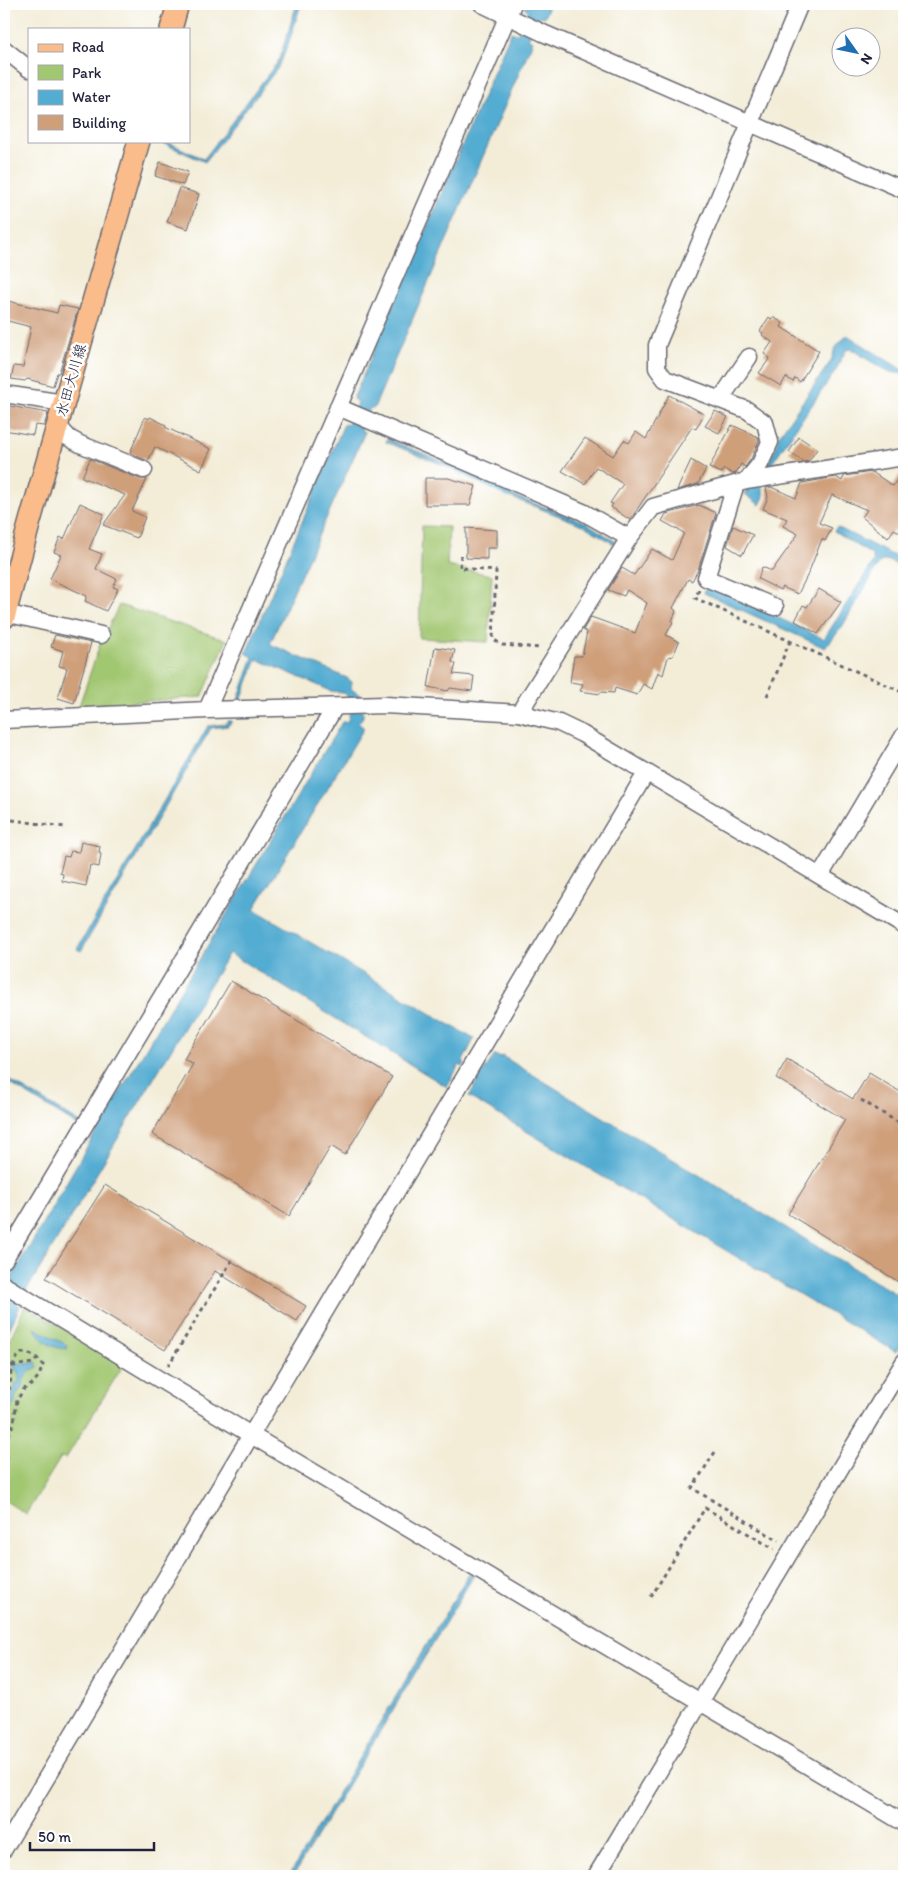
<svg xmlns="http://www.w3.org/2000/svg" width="908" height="1880" viewBox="0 0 908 1880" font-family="Itim,'Klee One',sans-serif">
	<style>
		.green { fill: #a2c771; stroke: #627456 }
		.water { fill: #53acd1; stroke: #3a6786 }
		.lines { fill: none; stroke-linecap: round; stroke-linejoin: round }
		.stream { stroke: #53acd1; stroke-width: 5 }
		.building { fill: #cf9f7a }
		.minor-casing { stroke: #6b6972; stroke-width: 19 }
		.major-casing { stroke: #6b6972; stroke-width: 24 }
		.path { stroke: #6b6972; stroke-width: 3; stroke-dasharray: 4 4; stroke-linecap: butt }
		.minor { stroke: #fff; stroke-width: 16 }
		.major { stroke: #f9bc8a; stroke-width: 21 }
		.labels { text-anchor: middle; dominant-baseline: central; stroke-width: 5; stroke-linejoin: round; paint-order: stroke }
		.street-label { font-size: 15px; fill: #22223b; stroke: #fff }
	</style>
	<rect width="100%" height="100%" fill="#fff"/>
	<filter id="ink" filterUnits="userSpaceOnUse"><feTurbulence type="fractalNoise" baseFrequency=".02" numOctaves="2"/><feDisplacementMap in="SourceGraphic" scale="10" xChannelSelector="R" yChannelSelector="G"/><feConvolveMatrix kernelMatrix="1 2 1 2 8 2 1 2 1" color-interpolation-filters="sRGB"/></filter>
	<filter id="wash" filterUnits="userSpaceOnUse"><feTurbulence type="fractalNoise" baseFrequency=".0096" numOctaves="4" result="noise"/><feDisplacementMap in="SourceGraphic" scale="20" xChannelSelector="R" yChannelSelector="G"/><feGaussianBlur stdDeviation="1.12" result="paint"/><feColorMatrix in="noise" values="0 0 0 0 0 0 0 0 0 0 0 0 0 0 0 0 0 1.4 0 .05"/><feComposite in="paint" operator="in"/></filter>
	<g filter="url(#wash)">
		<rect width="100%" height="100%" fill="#f3edd8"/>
		<path class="green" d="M422 526 449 527 447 566 492 575 488 642 419 638Z
			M119 605 227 640 202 697 79 706 99 647Z
			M25 1306 124 1364 66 1458 61 1457 26 1514 4 1500V1352Z"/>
		<path class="water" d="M297 4H301C294 26 288 49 277 69L205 162 158 141H165L204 159 279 60Z
			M525 4H550L544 17 540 16 528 39 533 41 374 408H370L361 431 365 432 270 644 347 678 352 682 351 689 362 696 363 717 358 723 364 728 254 909 474 1039 463 1061 465 1063 463 1067 459 1065 447 1087 229 953 30 1285 17 1303 20 1306 4 1341V1291L95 1133 342 722H347C351 714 351 702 345 693L331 691 257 659 241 700H238L253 657 246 653 344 424 348 425 358 402 353 399 511 32 517 34 528 11 524 7Z
			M847 335 904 371V374L888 372 851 349 846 350 836 370 768 469 759 487H762L764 497 760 505 745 494C757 481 776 455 778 437L831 361 835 348Z
			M387 439 457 467 456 470 386 442Z
			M503 492 585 522 618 543 616 545 583 525 502 494Z
			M837 527 904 561V568L887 560 880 562 842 627 825 648 704 593 707 585 824 639 874 561 872 555 834 531Z
			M228 721H232L228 726 211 728 81 951 77 949 208 726 226 724Z
			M495 1055 501 1058 502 1056 904 1299V1338L896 1352 469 1097 480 1076 476 1073 478 1070 483 1072Z
			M4 1077 79 1122 77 1125 4 1080Z
			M35 1328 67 1345 66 1349C51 1348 41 1341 35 1328Z
			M36 1362 38 1367C30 1370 22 1378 22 1387L16 1395 14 1405 11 1408 8 1421 4 1426V1415L6 1410 4 1403 14 1391 16 1383 18 1384C20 1375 19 1372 13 1366L14 1363 27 1364Z
			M470 1572 474 1575 293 1876H289Z"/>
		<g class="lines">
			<path class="stream" d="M451 466 508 495"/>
		</g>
		<g id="blocks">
			<path class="building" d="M160 162 188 172 183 185 155 176Z
				M179 188 199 194 188 229 167 222Z
				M4 300 57 313 59 305 78 309 59 373H57L53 386 27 379 25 381 11 379 14 366 23 367 31 327 4 320Z
				M769 317 771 319 773 317 783 323 781 327 819 351 800 382 795 378 793 382 786 377 781 386 759 373 770 358 764 354 772 342 762 335 763 333 760 331Z
				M669 395 704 414 696 429 692 427 630 520 611 507 613 504 610 503 623 484 596 467 585 484 562 471 585 438 613 456 624 440 629 443 636 432 646 439Z
				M4 405 48 413 44 426 35 425 33 435 4 430Z
				M715 411 728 417 719 433 705 426Z
				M145 417 149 419 150 417 166 425 165 427 211 449 201 470 155 447 148 461 130 453Z
				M732 425 758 437 759 441 751 459 745 467 741 464 736 473 733 474 724 469 722 473 709 468Z
				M799 437 817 449 809 461 804 462 789 452Z
				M90 459 140 479H147L132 511 145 517 137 538 103 525 125 495 82 477Z
				M691 460 706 469 698 484 677 490Z
				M904 468V535L894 529 888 538 862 517 867 510 832 495 819 523 832 528 825 541 822 539 808 574 798 594 782 587 780 590 758 579 762 567 772 571 798 534 783 526 787 519 763 509 768 497 766 488 771 487 796 498 802 483 836 477 842 481 844 476 872 472 893 486Z
				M425 478H448L476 486 470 505H425Z
				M80 503 104 514 89 549 102 554 96 569 117 579 113 587 118 589 106 611 85 601 87 596 50 579 61 555 54 552 60 537 64 539Z
				M699 505 716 513 698 570 692 581 688 579 673 608 676 611 672 621 673 622 666 635 679 642 673 656 668 657 663 675 658 672 652 689 643 684 637 695 615 688 614 693 601 692 600 694 580 691 583 684 570 682 574 656H582L587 632 583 630 591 617 635 633 647 603 627 590 624 596 608 590 622 568 634 575 652 549 672 560 684 533 662 521 666 514Z
				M733 526 753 535 742 555 727 546Z
				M466 528 497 530V548H487V559L466 558Z
				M819 589 841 602 818 634 795 621 803 605 807 607Z
				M55 635 91 643 74 703 58 698 67 668 59 666 63 651 51 647Z
				M435 647 455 650 452 662 456 664 453 674 474 676 472 691 450 688 448 691 428 687Z
				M81 842 100 846 99 853 101 854 99 867 90 865 86 886 62 881 63 874 60 873 64 856 69 857 71 851 79 852Z
				M231 981 392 1077 345 1155 331 1146 289 1216 152 1134 193 1064 184 1059Z
				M787 1059 853 1099 869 1073 904 1094V1285L788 1214 845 1120 776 1078Z
				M105 1185 306 1306 297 1321 215 1271 165 1350 46 1278Z"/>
		</g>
	</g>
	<g filter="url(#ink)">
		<use href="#blocks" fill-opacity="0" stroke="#6b6972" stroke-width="1"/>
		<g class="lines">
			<g class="minor-casing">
				<path id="minor" d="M482 4 543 33 904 190
					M4 49 29 69
					M4 394 64 403
					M720 400 749 357
					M338 407 583 512 629 538
					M58 426 69 438 80 444 144 470
					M746 481 760 464 770 442 765 423 747 410 665 379 657 368V345L800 4
					M736 484 706 578 775 607
					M5 613 101 635
					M207 710 513 4
					M519 713 629 538 653 507 746 481 904 457
					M4 720 207 710 385 705 519 713 559 723 582 734 904 926
					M820 876 904 735
					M4 1260 335 707
					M4 1285 251 1435 904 1823
					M4 1849 646 773
					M596 1876 904 1362"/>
			</g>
			<g class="major-casing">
				<path id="major" d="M171 29 178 4
					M4 618 30 521 139 141"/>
			</g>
			<path class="path" d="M461 555 460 568 496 571 493 639 502 645 541 648
				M699 590 695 598 904 693
				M767 696 790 641
				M4 819 65 827
				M861 1100 904 1126
				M12 1366 33 1363 38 1358
				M168 1366 232 1260
				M4 1397C18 1383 2 1369 22 1353 32 1353 37 1357 43 1365L39 1376 31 1385 24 1389 17 1400 14 1423 6 1439 7 1459 4 1461
				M715 1452 692 1488 779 1541
				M651 1597 705 1508 774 1549"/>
			<use href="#minor" class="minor"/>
			<use href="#major" class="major"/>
		</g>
	</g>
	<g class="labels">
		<g class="street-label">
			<text transform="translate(71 380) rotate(-74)">水田大川線</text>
		</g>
	</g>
	<rect width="908" height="1880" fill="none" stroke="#fff" stroke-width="20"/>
	<rect x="28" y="28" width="162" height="115" fill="#ffffff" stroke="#a7a7b1"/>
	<rect x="38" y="44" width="25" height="8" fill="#f9bc8a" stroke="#a7a7b1"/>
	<text x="72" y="52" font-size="15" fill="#22223b">Road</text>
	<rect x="38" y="65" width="25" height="15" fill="#a2c771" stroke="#a7a7b1"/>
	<text x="72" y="78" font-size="15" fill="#22223b">Park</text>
	<rect x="38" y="90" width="25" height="15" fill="#53acd1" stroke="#a7a7b1"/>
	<text x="72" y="102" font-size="15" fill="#22223b">Water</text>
	<rect x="38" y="115" width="25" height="15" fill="#cf9f7a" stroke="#a7a7b1"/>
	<text x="72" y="128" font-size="15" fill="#22223b">Building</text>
	<g transform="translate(856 52) rotate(123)"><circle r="24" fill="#ffffff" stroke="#a7a7b1"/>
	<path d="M0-4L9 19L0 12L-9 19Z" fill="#1f6fb2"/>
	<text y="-8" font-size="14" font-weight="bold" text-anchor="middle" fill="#22223b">N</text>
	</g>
	<path d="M30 1842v8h124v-8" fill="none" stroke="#22223b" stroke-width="2.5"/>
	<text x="38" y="1842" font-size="15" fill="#22223b" stroke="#ffffff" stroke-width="4" paint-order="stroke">50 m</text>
</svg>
